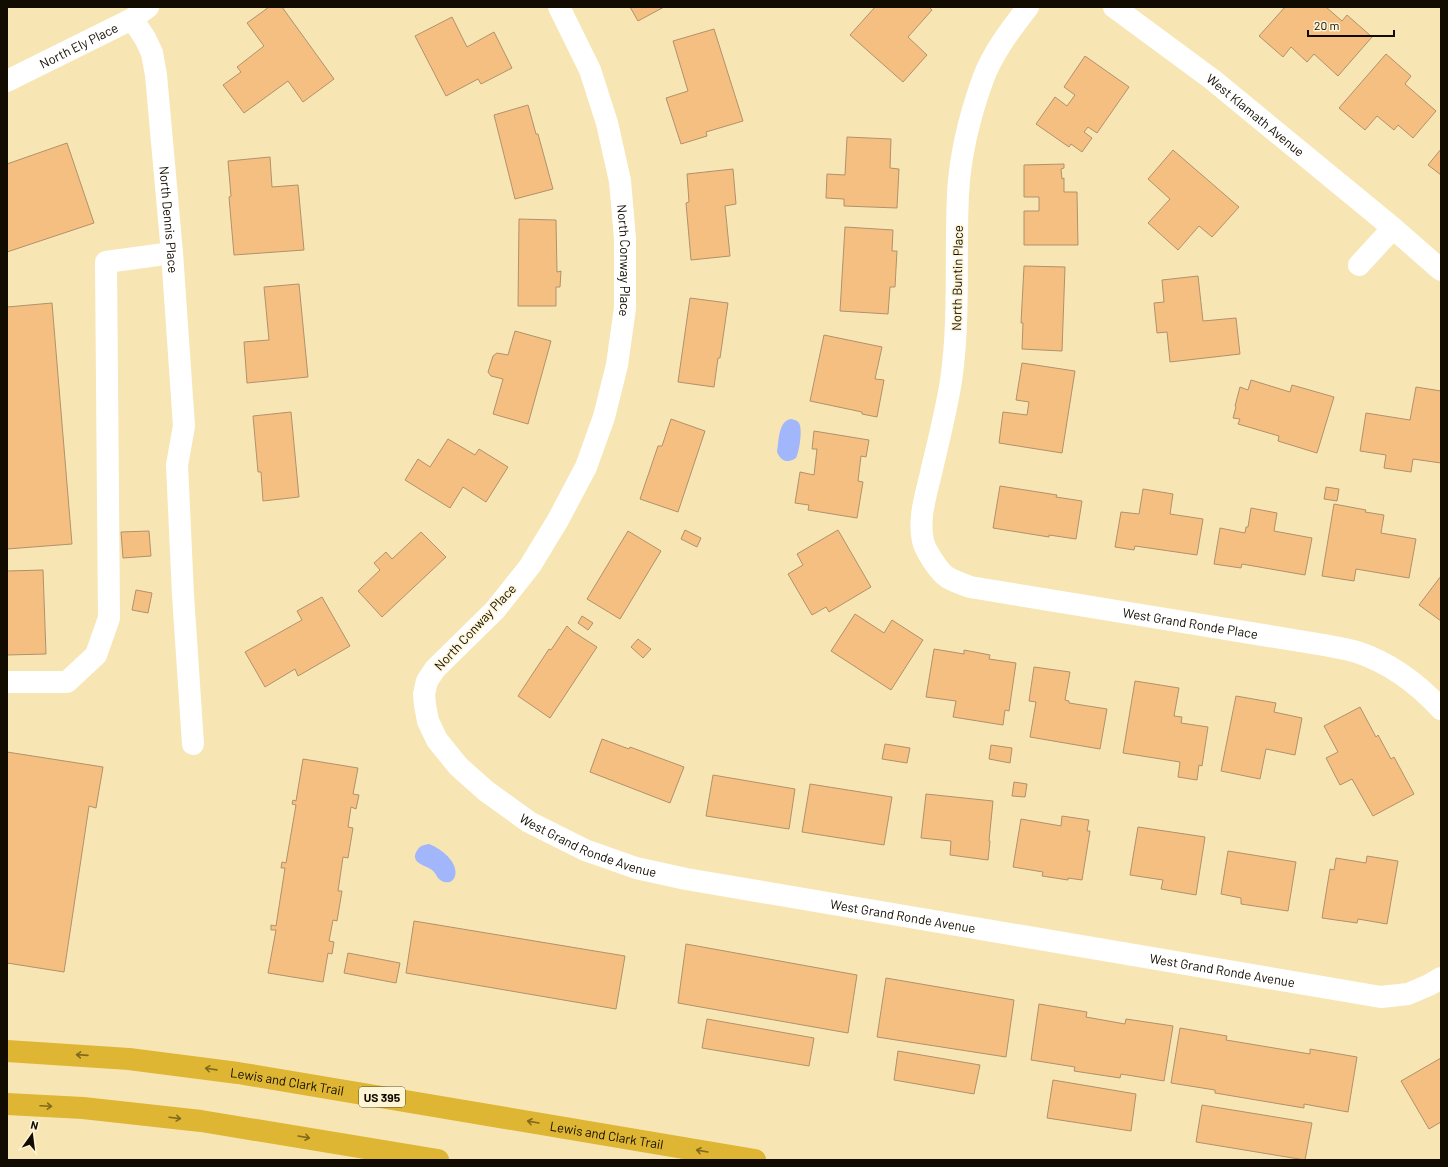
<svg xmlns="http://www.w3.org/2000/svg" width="1448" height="1167" viewBox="0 0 1448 1167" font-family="Barlow,sans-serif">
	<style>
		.water { fill: #a2b7fb }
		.building { fill: #f4bf81; stroke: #b2916b }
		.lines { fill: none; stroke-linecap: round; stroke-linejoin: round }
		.minor { stroke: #fff; stroke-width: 22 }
		.highway { stroke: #deb634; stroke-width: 22 }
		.oneway { stroke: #826a1d }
		.labels { text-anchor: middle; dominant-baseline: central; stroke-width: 3; stroke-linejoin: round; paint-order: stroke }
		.shield { fill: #fef4d6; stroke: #595240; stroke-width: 1 }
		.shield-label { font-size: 12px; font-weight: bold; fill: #120c00 }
		.street-label { font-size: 13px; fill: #120c00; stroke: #fef4d6 }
	</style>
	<rect width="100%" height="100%" fill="#f7e6b4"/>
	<path class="water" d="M791 419C795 420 797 420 799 423 803 429 799 453 796 458 787 464 781 461 777 452 779 441 778 421 791 419Z
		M429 844C440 848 459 862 455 876 453 884 443 884 438 878 436 875 435 872 432 870 425 865 408 863 418 849 421 845 424 845 429 844Z"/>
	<path class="building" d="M269 7H282L334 79 303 102 288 81 244 113 223 85 241 72 237 67 264 46 247 23Z
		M630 7H664L638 21Z
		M875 7H929L932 10 908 37 927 55 903 82 850 35Z
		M1285 7H1326L1342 21 1347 15 1372 37 1338 76 1314 54 1307 62 1291 47 1283 57 1259 36Z
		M452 17 467 47 494 32 512 68 481 84 478 79 446 96 415 36Z
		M714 29 743 121 706 132 707 136 681 144 666 98 688 91 673 41Z
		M1386 54 1411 76 1405 84 1436 111 1413 138 1398 125 1394 130 1377 116 1365 130 1339 108Z
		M1085 56 1129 87 1097 133 1088 127 1084 132 1092 138 1082 152 1071 144 1069 147 1036 124 1055 97 1067 106 1075 95 1064 87Z
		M528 105 536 134H538L553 189 515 199 494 115Z
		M847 137 891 139 890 168 899 169 897 208 844 206V199L826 198 827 174 845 175Z
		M67 143 94 223 7 252V164Z
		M1441 149V175L1428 165Z
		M1173 150 1239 207 1212 237 1199 226 1178 250 1148 223 1170 199 1148 179Z
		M270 157 272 187 298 185 304 250 234 255 229 197 231 196 228 161Z
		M1064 164V168L1061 169 1062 179 1064 178V192H1077L1078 245H1024V211H1039V197H1024V165Z
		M733 169 736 204 725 206 730 256 691 260 686 203 689 202 687 174Z
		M519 219 556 220 557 272 561 271 560 287H556V306H518Z
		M845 227 893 230 892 251H897L895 287H890L888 314 840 311Z
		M1024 266 1065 267 1062 351 1022 349 1023 323H1021Z
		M1198 276 1203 321 1236 318 1240 354 1170 362 1167 332 1157 333 1154 303 1164 302 1162 280Z
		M299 284 308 377 247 383 244 342 269 340 264 287Z
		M690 298 728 303 720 358H718L714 387 678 382Z
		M52 303 72 544 7 549V307Z
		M515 331 551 341 528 424 493 414 503 379 491 376 488 372 493 356 497 353 508 355Z
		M824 335 882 347 875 379 884 380 877 417 862 414V412L810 401Z
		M1022 363 1075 371 1062 453 999 443 1003 412 1027 415 1029 402 1016 400Z
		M1251 380 1290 392 1292 385 1334 397 1317 453 1278 441 1279 436 1238 424 1240 419 1233 418 1236 407 1235 406 1240 387 1248 390Z
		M1416 387 1441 391V463L1413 459 1411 472 1384 468 1386 455 1360 451 1366 413 1410 420Z
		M291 412 299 497 263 501 261 472H258L253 416Z
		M671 419 705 431 678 512 640 499 658 446H662Z
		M814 431 869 440 866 457 861 456 858 481 863 482 857 518 808 510 809 505 795 503 800 472 814 475 817 449H812Z
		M448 439 475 455 479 449 508 467 486 502 463 487 450 508 405 480 418 459 430 467Z
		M1000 486 1057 495 1056 497 1082 501 1076 539 1049 535V537L993 528Z
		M1326 487 1339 489 1337 501 1324 499Z
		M1143 489 1173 494 1170 514 1203 519 1197 555 1135 546 1134 550 1115 547 1121 512 1139 514Z
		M1334 504 1366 510 1365 512 1384 515 1381 533 1416 539 1409 578 1356 569 1354 581 1322 576Z
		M1251 508 1277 513 1274 531 1312 538 1305 575 1242 564 1241 568 1214 564 1220 528 1245 533 1246 527H1248Z
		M685 530 701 538 697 547 681 539Z
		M838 530 871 587 829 612 826 607 812 615 788 574 803 565 797 554Z
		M149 531 151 556 123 558 121 532Z
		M628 531 661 551 620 619 587 599Z
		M421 532 446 557 382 617 358 591 380 570 374 563 386 552 392 559Z
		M43 570 46 654 7 655V571Z
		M1441 576V621L1419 605Z
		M136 590 152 593 148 613 132 610Z
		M322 597 350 646 298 676 295 669 265 687 245 652 302 620 297 611Z
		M855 614 884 633 892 620 923 640 891 690 831 651Z
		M582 616 593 623 588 630 578 623Z
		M567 626 572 631 597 647 550 718 518 696 549 649 551 650Z
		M638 639 651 649 643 658 631 647Z
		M934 649 964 654V650L990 655 989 659 1016 663 1009 711 1005 710 1003 725 953 717 956 701 926 697Z
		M1034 667 1070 672 1065 700 1069 701V703L1107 709 1100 749 1030 737 1036 702 1029 701Z
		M1135 681 1179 688 1174 716 1182 717 1181 723 1208 727 1202 766 1199 765 1197 780 1178 777 1180 762 1123 753Z
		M1236 696 1276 703 1274 712 1302 718 1295 755 1266 749 1260 779 1221 771Z
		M1360 707 1376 737 1378 735 1391 759 1394 757 1414 794 1373 816 1352 779 1340 785 1326 758 1338 752 1324 726Z
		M602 739 629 749 630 747 684 767 670 803 590 772Z
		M885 744 910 748 907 763 882 759Z
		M991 745 1012 748 1010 763 989 759Z
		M7 752 103 767 96 808 89 806 64 972 7 963Z
		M303 759 358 768 353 794 359 795 356 809 351 807 348 827 353 828 348 858 343 857 338 891H342L337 921 333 920 329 941 334 942 332 954 328 953 323 982 268 973 276 930H271V925L276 926 285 868H281L282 862 286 863 296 805 292 804 293 800 296 801Z
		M713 775 795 789 789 829 706 816Z
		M1014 782 1027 784 1025 797 1012 796Z
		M810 784 892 797 884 845 802 832Z
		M926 794 993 801 989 841H990L988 860 950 855 951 841 921 838Z
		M1062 816 1089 820 1087 831H1090L1082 880 1068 878V880L1042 876 1043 872 1013 867 1021 819 1061 826Z
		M1138 827 1205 837 1196 895 1161 889 1163 880 1130 875Z
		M1228 851 1296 862 1288 911 1241 904V898L1221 894Z
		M1367 856 1398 861 1387 924 1358 919 1357 923 1322 918 1330 869 1334 870 1336 858 1366 863Z
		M414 921 625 956 616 1009 406 973Z
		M686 944 857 975 848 1033 678 1003Z
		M348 953 400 963 396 983 344 973Z
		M886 978 1014 1000 1006 1057 877 1037Z
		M1039 1004 1087 1012 1086 1017 1125 1024 1126 1019 1173 1026 1164 1081 1121 1074 1120 1078 1074 1071 1075 1067 1031 1060Z
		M707 1019 814 1038 809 1066 702 1048Z
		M1180 1028 1227 1036 1226 1040 1310 1054V1049L1357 1057 1348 1112 1304 1104V1108L1215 1093V1090L1171 1083Z
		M898 1051 980 1065 974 1094 894 1080Z
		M1441 1058V1122L1429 1129 1401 1081Z
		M1053 1080 1136 1094 1131 1131 1047 1118Z
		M1202 1105 1312 1123 1305 1160 1196 1142Z"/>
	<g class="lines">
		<g class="minor">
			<path id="s1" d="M559 7 590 70 607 123 620 181 625 239V308L617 365 604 417 586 467 558 520 530 566 495 610 435 669 427 681 424 694 425 705 428 721 437 740 458 766 486 791 529 822 585 850 636 868 686 879 1381 997 1408 994 1429 985 1441 978"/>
			<path id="s2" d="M1028 7C1011 29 993 52 983 79 970 115 960 155 958 194 955 257 960 319 951 381 946 412 938 443 931 473 926 495 918 518 923 541 925 550 939 572 947 577 953 581 962 584 970 587L1324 645C1335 647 1347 649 1357 652 1390 663 1418 684 1441 709"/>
			<path id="s3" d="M1114 7 1213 80 1393 228 1441 270"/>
			<path id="s4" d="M132 19 145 38 152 53 156 75 172 253 184 426 177 465 183 595 193 744"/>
			<path id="s5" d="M7 81 132 19 148 7"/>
			<path d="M1359 265 1393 228"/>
			<path d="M7 682H67L96 655 109 618 106 262 172 253"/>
		</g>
		<g class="highway">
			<path id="s6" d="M7 1051 129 1059 238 1073 755 1160"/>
			<path d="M7 1104 83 1108 201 1121 438 1160"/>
		</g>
	</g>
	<defs><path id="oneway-shaft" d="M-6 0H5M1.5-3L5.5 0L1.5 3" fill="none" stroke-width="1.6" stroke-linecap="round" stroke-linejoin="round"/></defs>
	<g class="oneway">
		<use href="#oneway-shaft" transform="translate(82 1055) rotate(-176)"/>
		<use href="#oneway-shaft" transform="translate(211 1069) rotate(-172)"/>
		<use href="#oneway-shaft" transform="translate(46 1106) rotate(3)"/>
		<use href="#oneway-shaft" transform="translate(175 1118) rotate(7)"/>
		<use href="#oneway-shaft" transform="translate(533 1122) rotate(-170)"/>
		<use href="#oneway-shaft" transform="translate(304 1137) rotate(10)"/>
		<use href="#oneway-shaft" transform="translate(702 1151) rotate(-170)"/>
	</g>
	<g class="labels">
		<rect class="shield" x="359" y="1087" width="46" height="20" rx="3"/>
		<g class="shield-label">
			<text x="382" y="1097">US 395</text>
		</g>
		<g class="street-label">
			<text stroke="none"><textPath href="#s5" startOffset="80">North Ely Place</textPath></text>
			<text stroke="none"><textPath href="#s3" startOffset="178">West Klamath Avenue</textPath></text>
			<text stroke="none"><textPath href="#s4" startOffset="207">North Dennis Place</textPath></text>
			<text stroke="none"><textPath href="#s1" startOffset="265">North Conway Place</textPath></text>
			<text transform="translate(957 278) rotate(-89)">North Buntin Place</text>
			<text stroke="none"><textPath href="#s2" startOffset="846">West Grand Ronde Place</textPath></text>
			<text transform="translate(475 627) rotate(-47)">North Conway Place</text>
			<text stroke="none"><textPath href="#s1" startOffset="995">West Grand Ronde Avenue</textPath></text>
			<text stroke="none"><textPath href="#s1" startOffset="1319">West Grand Ronde Avenue</textPath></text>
			<text stroke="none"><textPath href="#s1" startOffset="1643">West Grand Ronde Avenue</textPath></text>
			<text stroke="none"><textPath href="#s6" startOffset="282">Lewis and Clark Trail</textPath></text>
			<text stroke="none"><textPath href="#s6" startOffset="606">Lewis and Clark Trail</textPath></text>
		</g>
	</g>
	<rect width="1448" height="1167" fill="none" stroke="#120c00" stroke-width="16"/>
	<g transform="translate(32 1135) rotate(14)" stroke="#fef4d6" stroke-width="3" paint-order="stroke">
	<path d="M0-3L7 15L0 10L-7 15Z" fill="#120c00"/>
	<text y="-6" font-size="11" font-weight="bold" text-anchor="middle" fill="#120c00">N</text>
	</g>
	<path d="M1308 30v6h86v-6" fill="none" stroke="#120c00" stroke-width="2"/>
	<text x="1314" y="30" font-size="12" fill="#120c00" stroke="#fef4d6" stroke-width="3" paint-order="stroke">20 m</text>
</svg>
